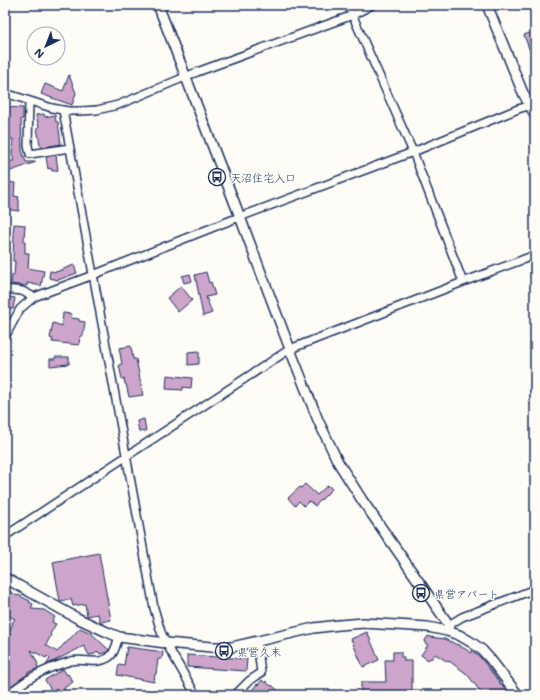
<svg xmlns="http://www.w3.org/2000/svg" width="540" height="700" viewBox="0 0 540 700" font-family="Mali,'Klee One',sans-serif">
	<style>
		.building { fill: #cea5ca; stroke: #1b2f5e }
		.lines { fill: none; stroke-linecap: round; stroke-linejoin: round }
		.minor-casing { stroke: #1b2f5e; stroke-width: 10 }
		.tertiary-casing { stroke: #1b2f5e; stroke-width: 12 }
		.minor { stroke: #fdfcf7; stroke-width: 7 }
		.tertiary { stroke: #fdfcf7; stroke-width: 9 }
		.labels { text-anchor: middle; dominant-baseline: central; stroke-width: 3; stroke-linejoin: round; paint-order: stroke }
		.poi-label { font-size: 11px; fill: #1b2f5e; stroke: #fdfcf7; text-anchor: start }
	</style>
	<rect width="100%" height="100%" fill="#fdfcf7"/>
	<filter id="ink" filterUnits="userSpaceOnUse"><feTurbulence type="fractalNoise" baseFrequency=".025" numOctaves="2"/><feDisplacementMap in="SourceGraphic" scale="8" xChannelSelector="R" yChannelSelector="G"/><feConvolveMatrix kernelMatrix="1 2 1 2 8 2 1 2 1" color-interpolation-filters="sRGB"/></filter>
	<g filter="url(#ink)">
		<path class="building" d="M535 31V62H534L524 35Z
			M69 75 76 93 72 105 41 94 45 84 63 91Z
			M5 107 23 108V119H21L22 151 26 162H36L5 173V161H14L12 154 13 139H5Z
			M44 114 45 117 55 115 56 122H58L61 144 44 147H42L41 145H40L37 128 39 127 36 115Z
			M56 155 58 170 52 171 51 168 48 169 46 157Z
			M5 182 15 183 14 196 19 197 18 200H19V211L11 210V208H5Z
			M14 224 25 225 24 239V242H25V253H29L28 268 44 271 41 286 27 283V286L11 284 12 275 14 276 15 261H13L14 233H13Z
			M74 265 77 273 58 280 49 278 50 271 56 272Z
			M206 272 209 283 211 282 215 295 206 297 212 313 203 316 195 275Z
			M190 274 192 281 184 283 182 276Z
			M181 286 192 300 178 312 167 298Z
			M6 296 15 298 13 309 5 308Z
			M63 313 72 314 71 318 79 319V321L85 322 83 336H80L79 345 52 342 53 339 50 338 53 323 62 326Z
			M131 346 133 359H136L143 395 129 397 126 384H125L124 379H122L119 365 122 364 119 348Z
			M199 351V364L188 365V352Z
			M55 357H69V364L50 366V359H55Z
			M167 375 192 378 191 388 183 387V390L166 389Z
			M144 419 146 431 139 432 137 421Z
			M305 484 317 495 328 485 332 489 315 506 309 501 304 506 299 501 295 506 288 498 300 487 301 488Z
			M99 553 111 620 100 622 98 614 87 616 85 604 73 606 71 599 60 601 53 562Z
			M5 588 17 596 18 595 30 601 29 602 33 604 31 609 44 610 55 617 52 622 56 624 50 634 51 635 46 645 57 652 65 643V644L80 628 91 633 109 650 107 652 100 654 98 651 95 654 89 655 84 646 46 665 50 659 47 656 46 658 31 650 38 664 37 665 38 668 27 673 28 674 8 688 5 682V638L13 624 12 623 15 619 5 614Z
			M367 632 379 660 363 667 351 639Z
			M428 636 430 637 445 639 450 642V641L457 645V644L463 648H464L471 653 472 651 481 658 509 695H483L467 674 449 661 448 662 435 654 431 659 430 658 428 660 421 655 428 645 424 642Z
			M127 647 163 652 162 659H158L156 674H155L154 682 117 675 119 664 124 665Z
			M393 652H401V657H404V661H412V692H409V695H365V694H361V682H386L385 660H393Z
			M187 655 247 659 246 671 187 667Z
			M63 669 67 675 68 674 73 682 64 688 67 695H54L45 680Z
			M262 680 265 683 266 681 269 685 273 686 283 695H248L257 684 258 685Z"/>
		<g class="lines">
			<g class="minor-casing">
				<path id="minor" d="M348 5 413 152 463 282
					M5 93 52 108 68 111H81L97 110 118 105 197 72 353 15 372 5
					M29 101 28 146 30 154 70 148
					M63 110 154 608 161 632 166 643 193 690 192 695
					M5 289 22 291 34 297
					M5 337 20 309 34 297 93 275 229 221 413 152 518 109 535 104
					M5 536 290 349 463 282 535 255
					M449 625 462 617 535 589
					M6 695C15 689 24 682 34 676 43 671 61 664 71 661 84 658 96 665 108 658 115 654 116 644 119 637
					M235 695 249 681 261 673 257 641"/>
			</g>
			<g class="tertiary-casing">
				<path id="tertiary" d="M158 5 240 217 293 357 318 420 338 462 362 500 449 625 447 631
					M487 5 523 93 535 115
					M5 578 77 618 107 632 119 637 166 643 212 647H232L314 628 339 625 364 623 428 627 447 631 459 635 471 642 482 650 491 660 518 695"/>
			</g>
			<use href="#minor" class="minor"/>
			<use href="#tertiary" class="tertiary"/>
		</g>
	</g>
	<defs>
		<g id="bus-ring" transform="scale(0.9)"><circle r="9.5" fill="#fdfcf7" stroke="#1b2f5e" stroke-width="1.5"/><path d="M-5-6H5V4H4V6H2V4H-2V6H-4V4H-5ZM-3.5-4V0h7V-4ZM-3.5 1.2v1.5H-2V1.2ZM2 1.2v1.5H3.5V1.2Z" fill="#1b2f5e"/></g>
	</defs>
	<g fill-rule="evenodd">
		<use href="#bus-ring" x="217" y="177"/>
		<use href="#bus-ring" x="421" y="593"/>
		<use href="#bus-ring" x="224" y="651"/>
	</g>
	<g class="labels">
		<g class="poi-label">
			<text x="230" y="177">天沼住宅入口</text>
			<text x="434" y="593">県営アパート</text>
			<text x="237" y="651">県営久末</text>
		</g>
	</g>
	<rect width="540" height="700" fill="none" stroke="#fdfcf7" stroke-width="20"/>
	<rect x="10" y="10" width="520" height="680" fill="none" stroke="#1b2f5e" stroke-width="1.5" filter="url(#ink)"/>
	<g transform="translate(46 46) rotate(223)"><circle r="19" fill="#fdfcf7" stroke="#a3aaba"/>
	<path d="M0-3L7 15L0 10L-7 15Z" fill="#1b2f5e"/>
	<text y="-6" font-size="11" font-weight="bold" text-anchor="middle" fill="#1b2f5e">N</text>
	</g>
</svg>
